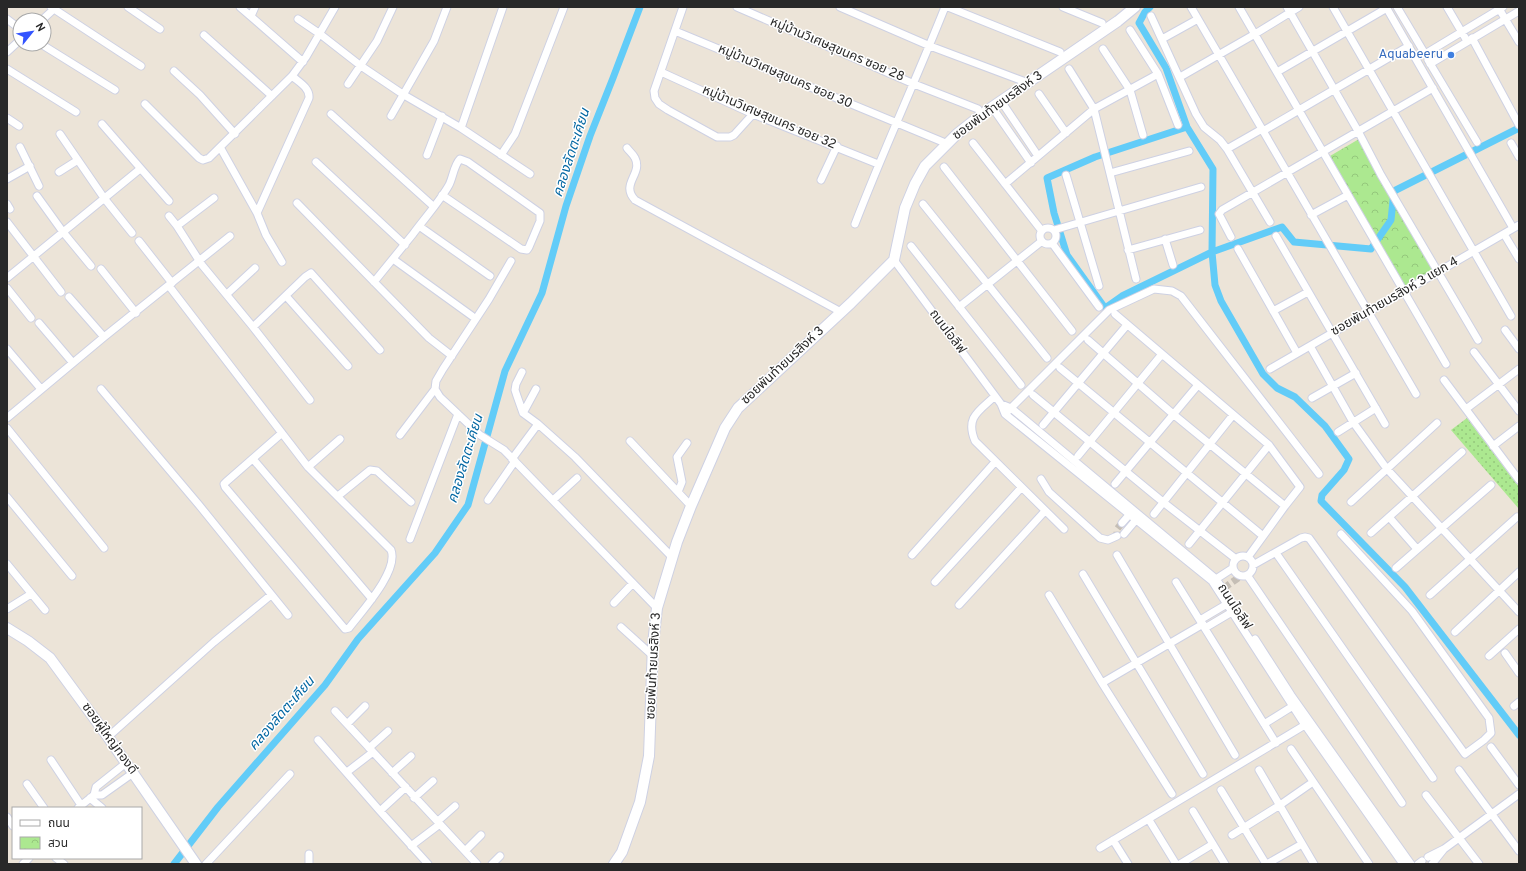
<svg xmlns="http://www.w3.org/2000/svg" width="1526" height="871" viewBox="0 0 1526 871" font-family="Overpass,'Noto Sans Thai',sans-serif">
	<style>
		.park { fill: url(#park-crowns) }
		.garden { fill: url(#garden-dots) }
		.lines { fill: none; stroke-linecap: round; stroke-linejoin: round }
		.canal { stroke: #62ccf8; stroke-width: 7 }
		.street-tunnel { stroke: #c5beb5; stroke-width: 7; stroke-dasharray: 7 3.5; stroke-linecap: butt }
		.street-casing { stroke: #ced1e3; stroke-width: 9 }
		.secondary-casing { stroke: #ced1e3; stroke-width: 12 }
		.street { stroke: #fff; stroke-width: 7 }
		.secondary { stroke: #fff; stroke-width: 10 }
		.shop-dot { fill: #3f7fe0; stroke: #fff; stroke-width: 1.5 }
		.labels { text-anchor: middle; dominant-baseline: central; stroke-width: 3; stroke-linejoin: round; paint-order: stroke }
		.street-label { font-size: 13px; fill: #282828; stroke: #fff }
		.shop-label { font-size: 13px; fill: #366cbe; stroke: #fff; text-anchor: end }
		.water-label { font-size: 14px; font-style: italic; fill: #0367a2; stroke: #fff }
	</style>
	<defs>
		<pattern id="park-crowns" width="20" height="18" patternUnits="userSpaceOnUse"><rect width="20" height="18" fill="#ace890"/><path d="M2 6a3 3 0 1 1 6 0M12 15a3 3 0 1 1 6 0" fill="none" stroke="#94c77c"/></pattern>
		<pattern id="garden-dots" width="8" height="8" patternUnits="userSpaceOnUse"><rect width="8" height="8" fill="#ace890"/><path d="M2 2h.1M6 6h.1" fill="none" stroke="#94c77c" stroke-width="1.8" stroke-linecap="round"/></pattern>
	</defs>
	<rect width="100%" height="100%" fill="#ece4d8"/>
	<path class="park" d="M1359 139 1434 270 1404 286 1330 156Z"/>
	<path class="garden" d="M1467 418 1519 487V509L1451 430Z"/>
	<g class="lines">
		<path class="canal" d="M1150 7 1145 12 1139 23 1166 68 1187 127 1213 169 1212 252 1215 285 1221 301 1263 374 1277 388 1295 397 1325 426 1349 459 1344 470 1322 495 1321 501 1405 587 1519 735
			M1187 127 1095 157 1047 178 1054 213 1067 255 1105 308 1122 296 1212 252 1282 227 1294 242 1371 249 1391 220 1394 191 1519 128
			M174 864 218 807 325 685 358 639 435 553 468 505 505 371 542 293 566 206 590 136 613 78 640 7"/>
		<path class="street-tunnel" d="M1122 523 1117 529V536L1124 534
			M1224 588 1241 576"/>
		<g class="street-casing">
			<path id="street" d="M51 7 141 66
				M128 7 160 29
				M240 7 303 62
				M683 7 654 91 655 98 659 104 668 110 717 137H730L734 135 753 114
				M737 7 914 84 978 109
				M840 7 930 46 1023 81
				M948 7 1060 52
				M1063 7 1102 23
				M1191 7 1416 394
				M1239 7 1446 364
				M1287 7 1358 131 1381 175 1478 340
				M1333 7 1511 316
				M1386 7 1513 228
				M1397 7 1425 54 1503 7
				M1447 7 1467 41
				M1498 7 1519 42
				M251 16 255 7
				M1151 16 1196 114 1204 127 1220 140 1227 149 1270 222
				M7 19 20 29
				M298 19 320 34 361 66 404 95 461 128 530 174
				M42 20 54 9
				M1130 30 1158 74 1178 125
				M675 31 943 142
				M204 35 272 96
				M1472 38 1519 125
				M1162 39 1198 19
				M41 44 115 90
				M1103 49 1130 90 1143 135
				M7 52 20 40
				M1428 60 1477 142
				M1430 64 1519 11
				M7 69 76 112
				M1069 69 1094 109 1136 279
				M174 71 200 95 235 134
				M661 72 753 114 878 164
				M1277 72 1387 8
				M1180 77 1255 34 1299 7
				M348 84 377 41 393 7
				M1039 94 1066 133
				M1001 101 1038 156
				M145 104 199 158 203 160 209 158 292 76 306 57 335 7
				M992 107 1031 163
				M331 114 433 206
				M391 116 434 41 447 7
				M7 118 19 126
				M102 124 169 201
				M461 128 503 7
				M1263 131 1409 46
				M60 134 104 198 132 233
				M973 143 1042 231
				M1511 143 1519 157
				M20 147 39 186
				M220 147 257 213 266 235 282 262
				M627 148C629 151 633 154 635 158 643 174 620 184 635 200L841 312
				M1227 149 1262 129
				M427 155 442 116
				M501 155 515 134 564 7
				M316 162 405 245
				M944 167 1072 331
				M59 172 78 160
				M1110 173 1189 151
				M1066 175 1099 286
				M7 179 30 166
				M821 180 837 146
				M1005 184 1094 109 1158 74
				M37 196 63 232 91 266
				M297 203 429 338 452 356
				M7 204 10 209
				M923 204 1047 358
				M257 213 309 98C310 88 299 82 292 76
				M1311 215 1348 195
				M169 216 177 226 202 265 253 327 310 400
				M7 222 61 292
				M855 224C883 151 916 80 945 7
				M177 226 214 198
				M419 226 490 276
				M1040 236a8 8 0 1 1 16 0a8 8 0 1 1-16 0Z
				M1054 230 1201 187
				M1504 234 1519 259
				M1276 236 1385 424
				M1231 237 1219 214 1222 210 1433 88
				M1165 239 1173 265
				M139 241 172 283
				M1052 243 1099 307
				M911 246 1021 385
				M1238 249 1297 353
				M1128 250 1200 230
				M393 259 472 316
				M894 260 1001 404 1005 414 1212 581 1305 725 1403 864
				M511 261 489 299 443 369 436 381 435 389 440 397 480 435 504 450 657 608
				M101 269 136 313
				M7 278 140 169
				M374 282 413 234C424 219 440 201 449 185 453 177 454 165 460 159L468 162 540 213V221L529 247 527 250 521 249 442 195
				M169 286 308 467 391 550C399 571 362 611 349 628L345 629 225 487 224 484 226 482 282 433
				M7 288 31 318
				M227 294 255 268
				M286 296 348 366
				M69 297 104 337
				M959 307 1042 241
				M1273 311 1308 292
				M1115 314 1269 445 1300 487 1285 506 1248 557
				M39 323 73 363
				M253 327 305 277 311 273 380 350
				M1505 330 1519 349
				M1088 340 1173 414 1285 506
				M1310 346 1353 422 1387 469 1519 612
				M7 349 41 389
				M1474 352 1519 411
				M1060 368 1263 536
				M1270 369 1519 225
				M1444 380 1519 480
				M101 389 199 505 288 615
				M1033 395 1163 502 1236 559
				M995 396C979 411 965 417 975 441L1064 529
				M1312 398 1356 373
				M1001 404 1011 408 1216 579 1235 607
				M1466 409 1519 369
				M1008 411 1109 310 1154 289 1172 291 1181 296 1319 474
				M523 413 536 389
				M7 418 104 337 230 236
				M538 424 575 457 672 557
				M1043 425 1127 325
				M7 428 104 548
				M1338 432 1376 408
				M400 435 435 389
				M630 441 691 506
				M1493 446 1519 426
				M1078 456 1162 354
				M253 459 372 599
				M512 459 538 424 523 413 517 396 515 390 516 384 522 372
				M308 467 340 439
				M1041 479 1049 492 1100 538 1108 540 1117 536
				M1115 484 1198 385
				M678 492 682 482 677 457 687 443
				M338 496 370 470 377 471 411 502
				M7 497 72 576
				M488 500 515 461
				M553 500 577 478
				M1351 502 1437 423
				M1154 514 1233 415
				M1389 517 1417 549
				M1122 523 1129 515
				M1371 533 1462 452
				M1124 534 1135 521
				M410 539 458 414
				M1189 544 1269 445
				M1276 553 1433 778
				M912 555 995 462
				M1117 555 1235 755
				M1233 566a10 10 0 1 1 20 0a10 10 0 1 1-20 0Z
				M7 564 45 610
				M1253 565 1301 538 1305 537 1309 538 1465 754 1484 740 1491 733 1489 718 1412 611 1341 534
				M1396 568 1491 485
				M1083 574 1203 774
				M1247 575 1402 803
				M1216 579 1233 568
				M935 582 1021 488
				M1176 582 1276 743
				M1049 595 1102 683 1172 794
				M1430 595 1517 517
				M614 603 633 583
				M959 605 1045 511
				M7 609 31 594
				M1200 620 1227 604
				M621 627 653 656
				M1205 628 1232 612
				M1455 632 1519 572
				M1255 639 1291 695 1411 864
				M1505 653 1519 673
				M1489 656 1519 629
				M1102 683 1203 624
				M1514 706 1519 702
				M335 711 477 864
				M347 724 365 706
				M1264 724 1293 706
				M108 737 214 642 271 595
				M318 740 380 811 428 864
				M1491 747 1519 785
				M369 748 388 731
				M1291 749 1369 864
				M51 760 81 805
				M126 763 96 787 94 795H102L133 773
				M1259 770 1314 864
				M1459 770 1519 851
				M347 772 373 752
				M392 773 411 756
				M27 784 44 808
				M1221 790 1266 864
				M1426 795 1479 864
				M90 798 102 808
				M414 798 433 781
				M78 808 94 795
				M380 811 406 787
				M1193 811 1225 864
				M7 817 13 826
				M1149 820 1176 864
				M438 821 455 806
				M1232 835 1280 805 1313 782
				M1113 840 1128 864
				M411 846 440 824
				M1100 848 1305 725
				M465 851 481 835
				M309 854V864
				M1428 857 1444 849 1519 794
				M56 858 64 864
				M23 864 29 858
				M206 864 290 774
				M492 864 500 856
				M1180 864 1213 844
				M1267 864 1302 844
				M1418 864 1422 861
				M1432 864 1444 849"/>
		</g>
		<g class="secondary-casing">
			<path id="secondary" d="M7 628 28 641 50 658 108 737 196 864
				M614 864 622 852 640 802 649 756 653 644 657 608 677 542 691 506 725 428 738 408 851 303 894 260 905 208 915 184 925 166 957 134 985 112 1118 21 1135 7"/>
		</g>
		<use href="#street" class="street"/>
		<use href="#secondary" class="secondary"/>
	</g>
	<circle class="shop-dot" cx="1451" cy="55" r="4"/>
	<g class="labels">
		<g class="street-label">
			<text transform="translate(837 50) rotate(23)">หมู่บ้านวิเศษสุขนคร ซอย 28</text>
			<text transform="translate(785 77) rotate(23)">หมู่บ้านวิเศษสุขนคร ซอย 30</text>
			<text transform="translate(998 106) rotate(-36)">ซอยพันท้ายนรสิงห์ 3</text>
			<text transform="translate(769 118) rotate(23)">หมู่บ้านวิเศษสุขนคร ซอย 32</text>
			<text transform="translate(1395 297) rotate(-30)">ซอยพันท้ายนรสิงห์ 3 แยก 4</text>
			<text transform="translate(947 332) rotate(53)">ถนนไอลีฟ</text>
			<text transform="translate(783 366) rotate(-43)">ซอยพันท้ายนรสิงห์ 3</text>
			<text transform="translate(1234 607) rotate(57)">ถนนไอลีฟ</text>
			<text transform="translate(654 666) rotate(-87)">ซอยพันท้ายนรสิงห์ 3</text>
			<text transform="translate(109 739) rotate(54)">ซอยผู้ใหญ่ทองดี</text>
		</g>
		<g class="shop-label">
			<text x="1443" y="55">Aquabeeru</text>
		</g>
		<g class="water-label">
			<text transform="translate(572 153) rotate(-72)">คลองลัดตะเคียน</text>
			<text transform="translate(466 459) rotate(-73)">คลองลัดตะเคียน</text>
			<text transform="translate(282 714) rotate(-49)">คลองลัดตะเคียน</text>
		</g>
	</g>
	<rect width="1526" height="871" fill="none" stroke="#282828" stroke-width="16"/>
	<rect x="12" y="807" width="130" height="52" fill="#ffffff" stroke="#a9a9a9"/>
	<rect x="20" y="820" width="20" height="6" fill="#ffffff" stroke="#a9a9a9"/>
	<text x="48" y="827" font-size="12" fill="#282828">ถนน</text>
	<rect x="20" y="837" width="20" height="12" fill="url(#park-crowns)" stroke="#a9a9a9"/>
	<text x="48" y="847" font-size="12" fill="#282828">สวน</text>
	<g transform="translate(32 32) rotate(60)"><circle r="19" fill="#ffffff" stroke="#a9a9a9"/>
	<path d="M0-3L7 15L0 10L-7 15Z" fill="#3354ff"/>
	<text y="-6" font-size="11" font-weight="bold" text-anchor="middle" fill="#282828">N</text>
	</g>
</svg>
